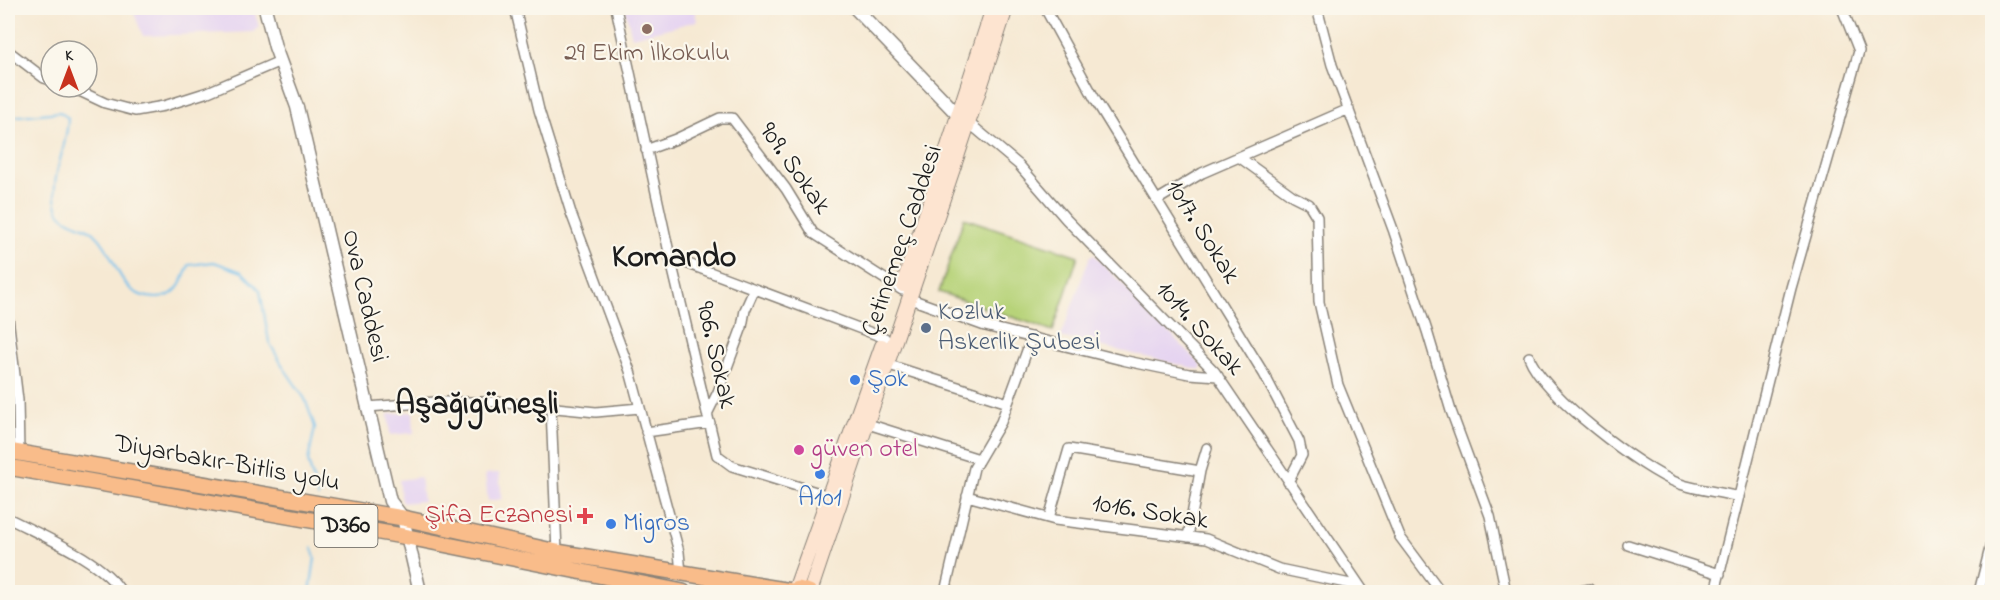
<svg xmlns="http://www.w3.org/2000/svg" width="2000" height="600" viewBox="0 0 2000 600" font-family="'Indie Flower',sans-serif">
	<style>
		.built { fill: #e5d3f1 }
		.green { fill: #b7d379; stroke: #6a784a; stroke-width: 1.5 }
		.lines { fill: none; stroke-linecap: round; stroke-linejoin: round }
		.stream { stroke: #73bfec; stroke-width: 2 }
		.minor-casing { stroke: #898278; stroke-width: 12 }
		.tertiary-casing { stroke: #898278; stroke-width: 15 }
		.secondary-casing { stroke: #898278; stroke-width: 16 }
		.trunk-casing { stroke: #898278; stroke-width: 18 }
		.minor { stroke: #fff; stroke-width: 9 }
		.tertiary { stroke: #fff; stroke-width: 12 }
		.secondary { stroke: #fde4d0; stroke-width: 14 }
		.trunk { stroke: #f9bc8a; stroke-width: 15 }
		.education-dot { fill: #8d6e63; stroke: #fbf7ec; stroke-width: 2 }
		.service-dot { fill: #5c6f8a; stroke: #fbf7ec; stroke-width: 2 }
		.shop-dot { fill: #3f7fe0; stroke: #fbf7ec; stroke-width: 2 }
		.hotel-dot { fill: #d1479c; stroke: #fbf7ec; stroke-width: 2 }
		.health-dot { fill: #e0444e; stroke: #fbf7ec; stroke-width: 2 }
		.labels { text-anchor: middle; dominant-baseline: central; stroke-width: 4.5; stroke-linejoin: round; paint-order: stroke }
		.shield { fill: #fbf7ec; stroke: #5f5e5a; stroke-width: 1.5 }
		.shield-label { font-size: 24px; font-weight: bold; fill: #1c1c1c }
		.education-label { font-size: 26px; fill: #785e54; stroke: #fbf7ec }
		.street-label { font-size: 26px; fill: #1c1c1c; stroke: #fbf7ec }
		.service-label { font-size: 26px; fill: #4e5e75; stroke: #fbf7ec; text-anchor: start }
		.shop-label { font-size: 26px; fill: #366cbe; stroke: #fbf7ec; text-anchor: start }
		.hotel-label { font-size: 26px; fill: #b23c85; stroke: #fbf7ec; text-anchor: start }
		.health-label { font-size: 26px; fill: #be3a42; stroke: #fbf7ec; text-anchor: end }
		.district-label { font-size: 32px; font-weight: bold; fill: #1c1c1c; stroke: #fbf7ec }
	</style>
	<rect width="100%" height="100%" fill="#fbf7ec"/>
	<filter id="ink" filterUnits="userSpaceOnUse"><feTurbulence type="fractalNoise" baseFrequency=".0167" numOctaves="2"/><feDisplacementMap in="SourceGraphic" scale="12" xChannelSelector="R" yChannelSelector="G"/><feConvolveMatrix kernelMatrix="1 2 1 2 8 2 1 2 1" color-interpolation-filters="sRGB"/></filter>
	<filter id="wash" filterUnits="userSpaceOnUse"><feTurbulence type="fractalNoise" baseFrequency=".008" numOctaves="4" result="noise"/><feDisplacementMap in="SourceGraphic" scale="24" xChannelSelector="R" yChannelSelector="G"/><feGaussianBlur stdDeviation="1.35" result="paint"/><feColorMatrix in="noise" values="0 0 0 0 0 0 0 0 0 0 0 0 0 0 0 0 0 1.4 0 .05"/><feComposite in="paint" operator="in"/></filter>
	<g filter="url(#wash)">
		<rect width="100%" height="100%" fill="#f6e9d3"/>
		<path class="built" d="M132 8H253L259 27 253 32 143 36Z
			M625 8H694L697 21 632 37Z
			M1094 255 1201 365V370L1061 337 1090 256Z
			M413 412 414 433 390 435 388 414Z
			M499 473 502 499 488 501 485 474Z
			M420 477 423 501 402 503 399 480Z"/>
		<path class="green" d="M964 218 1078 256 1053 331 939 292Z"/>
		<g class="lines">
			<path class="stream" d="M8 117 60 112 68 118C68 148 48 178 57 208 63 224 84 224 94 233 119 255 115 298 157 298 177 298 183 280 189 265L214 262 242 272 260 290 269 342 284 368 305 399 315 427 308 461 318 497
				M310 592 315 558 312 547"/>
		</g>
	</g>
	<g filter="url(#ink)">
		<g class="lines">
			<g class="minor-casing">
				<path id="minor" d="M515 8 539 110 571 213 630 371 679 552 681 573
					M616 8 670 257 717 455 732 466 829 496
					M1045 8 1096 101 1264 374 1299 441 1302 455 1288 482
					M1317 8 1332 65 1394 232 1427 331 1451 411 1490 516 1506 592
					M11 53 44 78 51 80
					M71 87 105 103 135 111 164 106 208 92 280 61
					M969 123 1019 165 1066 219 1215 372 1364 592
					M646 150 676 139 720 118H732L786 189 813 233 902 290
					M1239 157 1293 196 1309 204 1317 217 1319 302 1338 385 1400 537 1441 592
					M1157 200 1202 173 1349 109
					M670 257 885 338
					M908 298 985 326 1122 360 1189 374 1218 376
					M8 317 18 400 19 453
					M1529 357C1544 395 1641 469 1680 484 1698 490 1720 492 1739 497
					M886 364 1008 403
					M367 407 436 402H496L596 412 640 408
					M551 408 557 552
					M707 414 718 392 742 327 745 310 754 290
					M868 424 979 459
					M646 432 710 423
					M967 496 1055 520 1206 539 1279 569 1360 586
					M8 518C40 535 104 561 121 592
					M1049 518 1069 449 1200 471
					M1188 537 1200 471 1207 448
					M1628 545 1720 574
					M945 592 974 468 1001 422 1032 337
					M1575 592 1589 589
					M1715 592 1791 288 1859 51 1842 8
					M1979 592 1992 540"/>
			</g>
			<g class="tertiary-casing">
				<path id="tertiary" d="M265 8 275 47 297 107 390 501 403 518 420 592
					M855 8 958 115"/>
			</g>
			<g class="secondary-casing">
				<path id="secondary" d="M903 285 993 8
					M795 590 882 346
					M810 592C875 397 943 203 1006 8"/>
			</g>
			<g class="trunk-casing">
				<path id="trunk" d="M8 451 403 518 557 552 791 591
					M8 467 408 537 683 592
					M789 592 798 589 809 592"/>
			</g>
			<use href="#minor" class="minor"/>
			<use href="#tertiary" class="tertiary"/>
			<use href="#secondary" class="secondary"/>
			<use href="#trunk" class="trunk"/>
		</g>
	</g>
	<circle class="education-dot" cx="647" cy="29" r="6"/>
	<circle class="service-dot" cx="926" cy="328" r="6"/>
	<g class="shop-dot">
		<circle cx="855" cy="380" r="6"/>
		<circle cx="820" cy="474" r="6"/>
		<circle cx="611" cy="524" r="6"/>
	</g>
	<circle class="hotel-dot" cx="799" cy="450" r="6"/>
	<path class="health-dot" d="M582 507h6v6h6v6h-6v6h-6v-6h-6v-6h6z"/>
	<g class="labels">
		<rect class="shield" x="314.5" y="505" width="63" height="42" rx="4.5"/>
		<g class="shield-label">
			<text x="346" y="526">D360</text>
		</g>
		<g class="education-label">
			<text x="647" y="54">29 Ekim İlkokulu</text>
		</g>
		<g class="street-label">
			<text transform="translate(794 169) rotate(55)">909. Sokak</text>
			<text transform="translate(1202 232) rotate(58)">1017. Sokak</text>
			<text transform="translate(903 241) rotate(-71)">Çetinemeç Caddesi</text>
			<text transform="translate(364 296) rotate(77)">Ova Caddesi</text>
			<text transform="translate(1199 329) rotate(48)">1014. Sokak</text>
			<text transform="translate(715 355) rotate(77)">906. Sokak</text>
			<text transform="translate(227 464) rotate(10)">Diyarbakır-Bitlis yolu</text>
			<text transform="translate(1150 513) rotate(9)">1016. Sokak</text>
		</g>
		<g class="service-label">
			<text x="938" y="313">Kozluk<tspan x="938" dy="30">Askerlik Şubesi</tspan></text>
		</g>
		<g class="shop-label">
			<text x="867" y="380">Şok</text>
			<text x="820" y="499" text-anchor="middle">A101</text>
			<text x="623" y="524">Migros</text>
		</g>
		<g class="hotel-label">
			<text x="811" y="450">güven otel</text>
		</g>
		<g class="health-label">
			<text x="573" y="516">Şifa Eczanesi</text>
		</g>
		<g class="district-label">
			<text x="674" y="258">Komando</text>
			<text x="477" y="405">Aşağıgüneşli</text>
		</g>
	</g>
	<rect width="2000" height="600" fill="none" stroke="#fbf7ec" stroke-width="30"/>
	<g transform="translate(69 69)"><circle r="28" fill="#fbf7ec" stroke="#a29f99" stroke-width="1.5"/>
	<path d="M0-4.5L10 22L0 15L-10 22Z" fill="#c8321e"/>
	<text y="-9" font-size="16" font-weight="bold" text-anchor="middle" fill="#1c1c1c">K</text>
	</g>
</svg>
